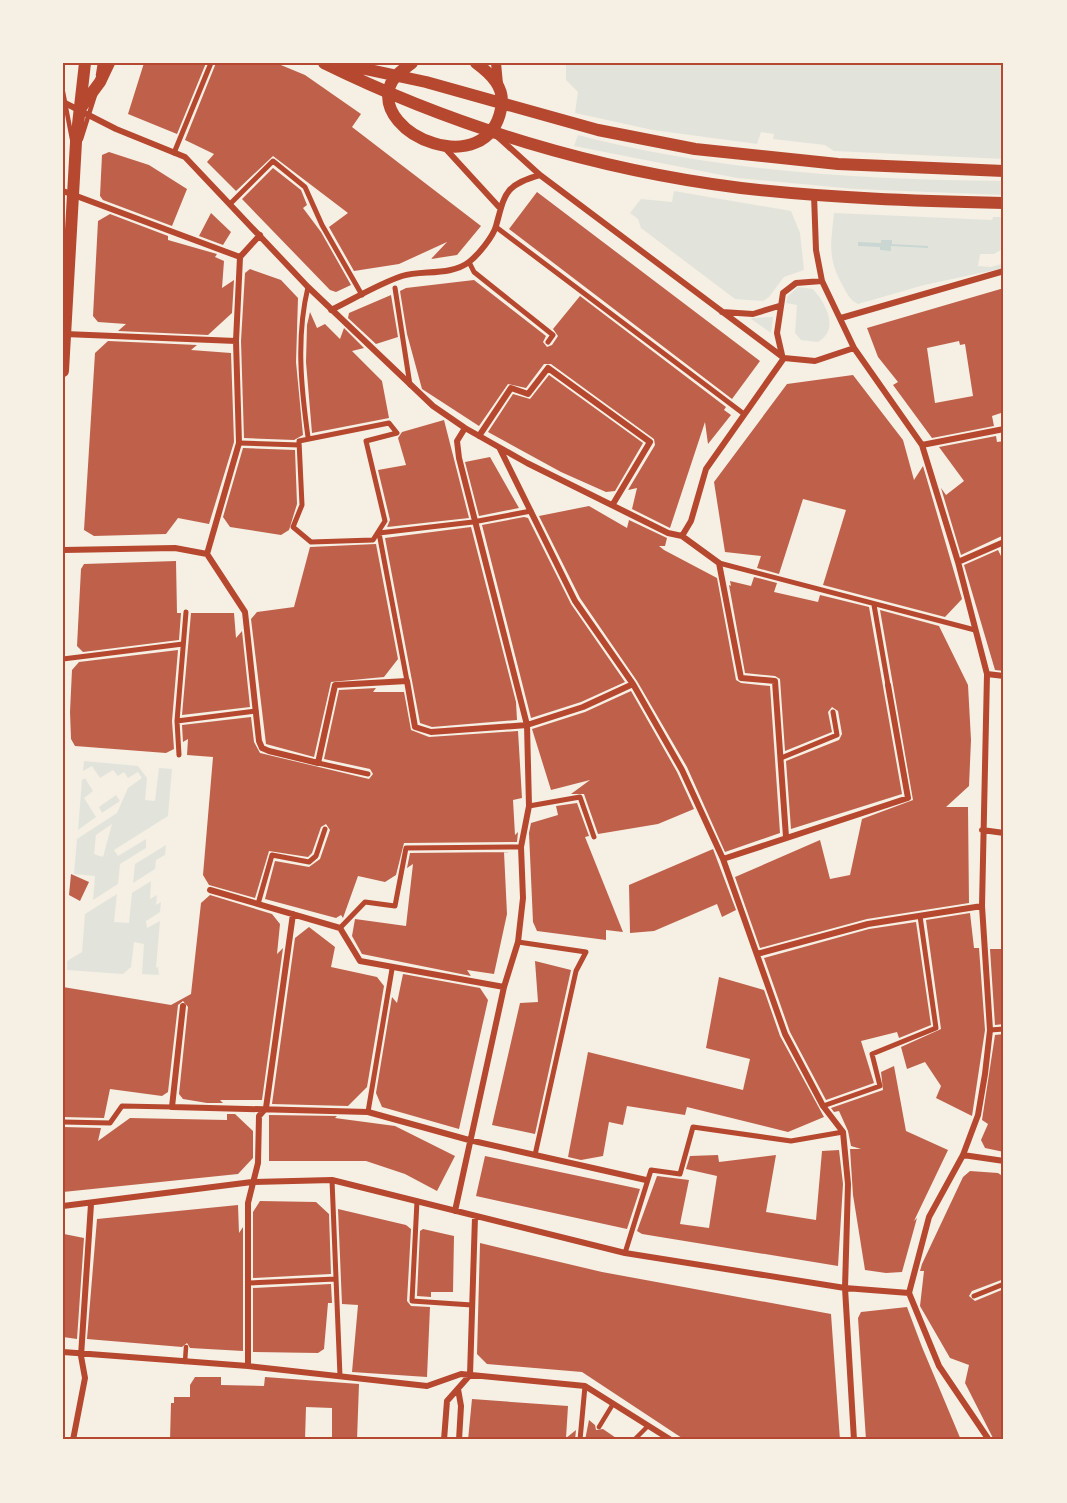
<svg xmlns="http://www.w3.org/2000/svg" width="1067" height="1503" viewBox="0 0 1067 1503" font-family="Cabin,sans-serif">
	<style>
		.green { fill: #e2e4dc; fill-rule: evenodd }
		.water { fill: #c9d6d2 }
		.building { fill: #bf614a; fill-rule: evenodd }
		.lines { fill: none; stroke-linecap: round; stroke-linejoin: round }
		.service { stroke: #b5482f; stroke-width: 4.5 }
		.pedestrian { stroke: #b5482f; stroke-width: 5 }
		.minor { stroke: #b5482f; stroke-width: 6 }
		.tertiary { stroke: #b5482f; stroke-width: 10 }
		.secondary { stroke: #b5482f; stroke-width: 12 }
		.neatline { fill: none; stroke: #b5482f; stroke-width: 2 }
	</style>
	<rect width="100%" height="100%" fill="#f6efe4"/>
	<path class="green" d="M566 63H1004V159L834 151 825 145 773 139 774 134 761 132 757 144 653 130 575 113 578 92 566 80Z
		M578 135C715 171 862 180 1004 181V195L854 189 737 178 574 146Z
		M674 191 791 211 800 233 804 270 784 277 769 297 763 301 735 299 641 228 638 219 630 213 641 199 672 202Z
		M834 213 992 220 993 217H1004V248L994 254H980L978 266 991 267 1004 263V268L924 285 858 304C850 300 847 294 843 286 827 258 831 244 834 213Z
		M798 287 813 289C826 304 840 329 818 342L801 340 795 333 797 305 786 303 788 296Z
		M773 317 771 333 751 319 752 318Z
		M84 761 138 766 147 778 145 800 155 801 159 768 172 769 168 816 114 850 118 856 146 839V848L120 864 118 884 93 900 95 876 74 874 77 839 117 813 128 788 142 778 138 772 128 778 124 772 118 776 113 770 100 778 92 766 83 771ZM112 824 103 857 94 854 96 835Z
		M85 778 93 791 84 798 96 817 78 830 82 780Z
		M116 795 120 801 102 813 99 807Z
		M166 845 165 855 156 860 155 869 133 883 135 864Z
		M151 881 150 899 157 895 156 905 161 902 160 912 146 921 147 928 160 921 156 968 158 967 159 975 142 974 144 944 134 942 131 967 123 974 67 970V961L82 952 85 914 117 894 114 922 129 923 132 893Z"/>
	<path class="water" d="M881 240H892V244L928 246V248L891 246V251L880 250V247L858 246V242L881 243Z"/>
	<path class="building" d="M144 63H206L177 134 128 114Z
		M216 63H276L305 75 361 114 352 127 481 226 457 255 431 259 447 242 399 264 354 271 329 227 348 213 273 156 236 191 207 162 214 154 185 140Z
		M109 152 149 165 187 189 172 226 103 200 100 196 102 155Z
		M273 168 301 190 307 205 303 208 321 232 351 285 336 292 330 290 242 199Z
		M537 192 760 361 732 399 509 229Z
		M211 213 231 232 223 245 199 236Z
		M110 214 168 236V240L217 254 215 257 224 261 222 288 234 280 232 313 208 335 118 331 126 324 98 322 93 316 98 221Z
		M250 269 281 280 298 298 296 362 303 435 294 440 244 438 241 341 245 273Z
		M474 280 546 336 543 342 547 347 552 345 558 336 553 329 580 296 726 407 724 410 731 415 708 444 705 422 670 528 632 509 637 488 628 490 655 445 654 439 551 364H544L526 388 508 384 479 426 422 389 407 334 400 291 406 288Z
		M1004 288V412L992 416 994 426 932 438 893 385 898 382 878 357 867 328ZM959 341 960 345 965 344 973 396 935 403 927 348Z
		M391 295 398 337 376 344 348 318 349 313Z
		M310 312 317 328 325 324 340 339 344 328 364 348 352 351 382 381 389 418 312 433 306 362 307 325Z
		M108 341 197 345 191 350 231 353 234 442 209 524 178 518 166 534 94 536 84 530 95 353Z
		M549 375 643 443 615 491 606 492 561 472 488 432 513 394 530 399Z
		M853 375 903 440 914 480 923 466 962 599 945 617 823 585 846 510 803 499 779 574 757 568 761 556 725 552 714 482 787 384Z
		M444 420 469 518 387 527 390 520 378 470 406 465 398 438 402 432Z
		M996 436 997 442 1004 441V535L961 555 941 488 946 495 964 481 939 447Z
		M243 448 295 450 297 504 289 530 281 535 230 527 223 517Z
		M490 457 519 508 479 516 465 462Z
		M589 506 627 528 629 520 667 538 665 546H659L664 550 717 578 736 680 741 683 770 686 780 833 725 852 687 767 637 681 580 598 539 516Z
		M524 517 528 518 571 604 625 682 581 702 531 718 482 525Z
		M471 527 516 702 517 720 432 727 420 723 385 538Z
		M376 544 398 659 384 677 331 682 314 757 266 744 251 619 257 612 294 607 310 547Z
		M998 550 1004 562V671L995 670 964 565Z
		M176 561 177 613H181L179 640 83 652 77 646 81 569 84 564Z
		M754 577 777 583 774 592 818 602 820 595 869 607 902 794 791 829 786 761 839 740 842 734 838 711 832 707 828 712 832 732 785 751 780 679 775 676 745 673 729 585 731 586 730 581 751 586Z
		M880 610 939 626 968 685 971 740 969 786 946 807H968L969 903 867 919 760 948 735 877 820 840 830 879 850 875 862 819 913 800Z
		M191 613H234L236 638 242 631 250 707 182 715Z
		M178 650 172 721 174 749 166 753 75 746 71 739 70 712 72 670 79 662Z
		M376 688 373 692H404L411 730 429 737 518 731 522 798 513 800 515 835 518 832 517 842 404 843 396 875 385 882 358 876 343 918 341 915 336 918 265 899 275 861 309 867 320 859 330 830 326 824 321 827 312 853 308 857 269 851 255 898 209 885 203 875 213 757 187 755 188 739 183 742 182 725 251 717 254 742 260 753 369 779 373 774 370 769 324 759 339 690Z
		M631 691 677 772 694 809 658 824 598 834 584 794H571L590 780 551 790 532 729 585 712Z
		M577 803 589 836 585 837 623 932 606 930V940L537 931 533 922 529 833 531 823 558 815 556 806Z
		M713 849 736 910 722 917 717 904 654 931 630 933 629 885Z
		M504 852 507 914 494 974 467 970 471 976 362 954 352 936 355 919 406 926 413 864 407 868 410 853 509 852Z
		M71 874 89 882 80 901 69 895Z
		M210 895 272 914 280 924 277 954 283 948 262 1100H220L223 1103H207L183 1099 179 1094 188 1007 183 1001 178 1005 168 1092 162 1096 110 1089 104 1118 63 1117V987L171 1005 191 994 201 903Z
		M970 913 974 948H979L985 1030 972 1116 936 1098 941 1086 925 1062 907 1069 901 1047 941 1029 926 920Z
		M916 922 931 1025 899 1038 897 1032 861 1041 874 1083 826 1100 790 1032 764 958 869 929Z
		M309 927 335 947 331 967 377 977 384 986 367 1087 348 1106 272 1104 295 938Z
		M990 949H1004V1024L995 1025Z
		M535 961 571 970 535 1134 492 1125 520 1003 538 1002Z
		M403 974 480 988 488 1000 459 1129 382 1107 376 1093 392 997 397 1003Z
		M719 977 764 990 780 1036 824 1117 788 1132 687 1107 685 1115 627 1106 623 1125 609 1122 603 1156 581 1160 568 1157 588 1052 743 1090 750 1059 706 1048Z
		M1004 1034V1152L985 1148 981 1140 988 1124 982 1120 995 1035Z
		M894 1066 906 1131 948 1150 914 1221 917 1218 902 1272 886 1273 865 1270 853 1195 850 1149H861L851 1146 848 1131 839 1111 834 1112 831 1108 883 1090 881 1072Z
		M227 1114H235L253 1131V1158L238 1174 63 1192V1127L101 1128 98 1141 130 1118 227 1120Z
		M269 1115 337 1116 335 1118 395 1126 455 1156 437 1191 405 1174 366 1161H269Z
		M839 1150 843 1184 838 1266 642 1234 637 1231 657 1176 689 1180 680 1224 709 1228 717 1176 686 1169 690 1156 718 1155 719 1162 776 1155 766 1212 816 1220 822 1151Z
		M485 1156 640 1189 627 1229 476 1196Z
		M970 1171 998 1173 1004 1177V1279L972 1291 969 1296 975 1301 1004 1289V1440H994L965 1383 969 1365 950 1358 920 1306 924 1271H920L922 1264 963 1177Z
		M260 1201 316 1202 329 1214 331 1274 253 1278V1212Z
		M238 1205 239 1233 243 1227V1351L190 1348 187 1343 182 1347 87 1339 97 1219Z
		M338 1209 406 1225 411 1229 407 1301 411 1306 430 1307 427 1377 352 1372 358 1305 342 1304Z
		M423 1229 454 1236 453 1292H431V1297L417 1296 420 1231Z
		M64 1234 84 1238 77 1339 63 1337Z
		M480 1243 602 1272 831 1314 840 1440H685L582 1372 487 1364 477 1354Z
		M331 1284 332 1303H328L324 1349 318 1353 253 1352V1288Z
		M907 1307 922 1347 961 1440H866L858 1318 861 1312Z
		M195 1377H221V1385L264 1386 265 1377 359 1384 357 1440H332V1408L306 1407 305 1440H170L171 1403H174V1397H190V1385Z
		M472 1399 568 1406 566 1438 576 1430 575 1440H468Z
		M589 1420 595 1425 596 1430 603 1429 619 1440H585Z"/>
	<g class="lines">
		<path class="service" d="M98 75 100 63
			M63 92 72 139
			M81 139 95 95
			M185 1362 186 1347
			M599 1427 613 1404
			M634 1440 648 1426"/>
		<path class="pedestrian" d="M174 153 211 63
			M231 203 273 161 305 187 322 225 362 295
			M496 227 744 414
			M469 262 474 272 553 335 548 342
			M308 287C296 337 301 387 308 437
			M395 288 410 385
			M389 423 397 433 366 441 385 521 373 540 311 542 293 527 302 505 299 441Z
			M239 443 299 445
			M719 563 975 630
			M874 605 888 685
			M63 659 183 644
			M407 681 379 533 473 522 531 511
			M177 721 256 711
			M179 755 177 721 186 612
			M781 758 837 735 833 712
			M318 763 368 774
			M529 806 580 797 594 837
			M258 904 272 855 309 862 316 856 325 829
			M340 928 365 902 395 906 406 848 521 847
			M518 942 586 952 576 971 535 1155
			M990 1030 1004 1029
			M823 1106 880 1086 872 1054 936 1028 920 916
			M368 1112 392 969
			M63 1122 110 1123 122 1106 172 1107
			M332 1180 340 1376
			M417 1201 412 1301 472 1305
			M625 1253 651 1170 680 1174 693 1127 791 1141 843 1132
			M248 1283 335 1279
			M974 1296 1004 1284
			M580 1440 585 1386"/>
		<path class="minor" d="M63 102 116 129 185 157 308 287 433 406 465 428 527 463 668 533 682 536 719 563 741 678 775 681 786 837
			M498 137 540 175 784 358 815 361 854 348
			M444 147 499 207
			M63 191 240 257
			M814 195 816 250 822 281 854 348 922 445 958 562 987 674 982 906 990 1030 985 1074 978 1115 963 1155 929 1217 909 1293
			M331 310C354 299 378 284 402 276 422 270 451 276 469 262 478 255 493 237 496 226 505 194 504 185 540 175
			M722 312 753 314 779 306
			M841 318 1004 271
			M65 334 236 341
			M782 355 777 333 783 293 796 283 822 281
			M479 436 511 388 528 394 548 368 650 442 613 504
			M922 445 1004 429
			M500 449 575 601 633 684 682 770 723 859 785 1034 823 1106 843 1132 848 1184 845 1288 854 1440
			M682 536 691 521 706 469 784 358
			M63 550 175 548 207 554 245 612 259 741 262 748 269 751 318 763 335 685 407 681 415 727 431 732 527 725 583 707 633 684
			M207 554 239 443 236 341 240 257 260 235
			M958 562 1004 542
			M987 674 1004 676
			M982 830 1004 833
			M723 859 908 798 888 685
			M210 890 340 928 360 961 504 987
			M757 954 868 924 982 906
			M183 1006 172 1107 368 1112 469 1140 646 1180
			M963 1155 1004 1161
			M63 1206 252 1182 332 1180 625 1253 845 1288 909 1293
			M455 1211 504 987 518 942 523 898 521 847 529 806 527 725 459 458 457 441 465 428
			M909 1293 939 1366 989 1440
			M63 1352 248 1366 427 1386 461 1374 585 1386 671 1440
			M248 1366V1203L258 1163 259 1116 266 1108 293 914
			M470 1375 475 1217
			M458 1389 461 1406 459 1440
			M73 1440 85 1378 81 1356 91 1204
			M444 1440 447 1401 470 1375"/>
		<path class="tertiary" d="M496 63 498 84"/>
		<path class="secondary" d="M324 63C454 127 597 170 741 188 828 198 916 201 1004 203
			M337 63 426 82 598 130 695 149 838 164 1004 171
			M412 63C404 69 393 76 390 86 373 136 487 181 501 109 506 88 491 74 476 63
			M80 109 100 82 109 63
			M63 371 76 142 85 63"/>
	</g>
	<rect width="1067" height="1503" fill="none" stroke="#f6efe4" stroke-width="129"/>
	<rect x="64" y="64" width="938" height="1374" class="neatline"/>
</svg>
